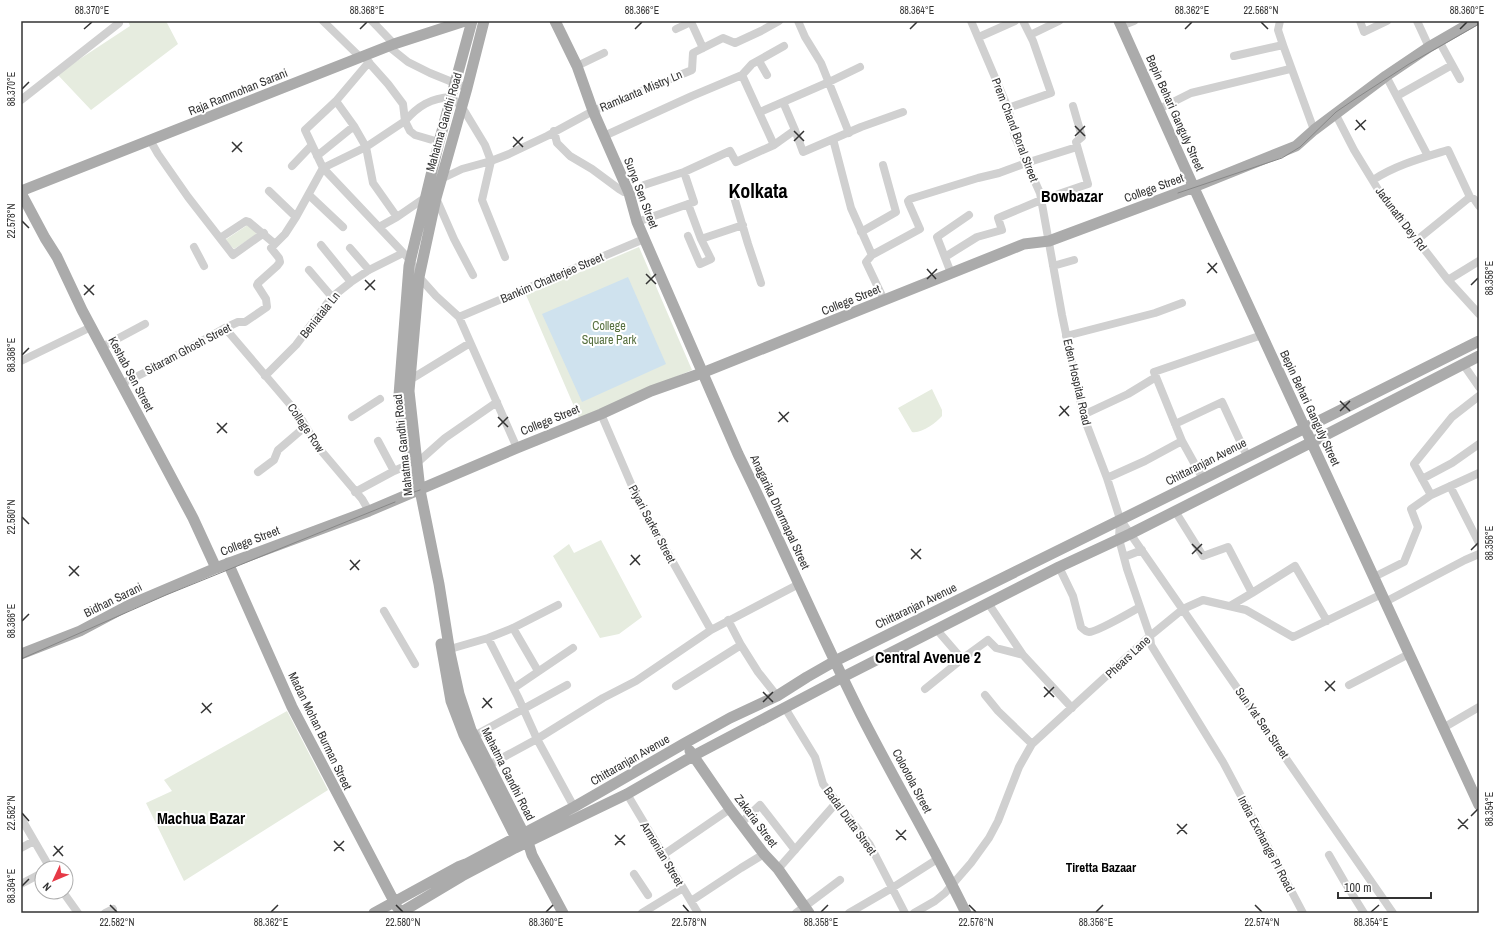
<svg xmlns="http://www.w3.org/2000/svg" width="1500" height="934" viewBox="0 0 1500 934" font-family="'Archivo Narrow',sans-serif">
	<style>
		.green { fill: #e6ecdf }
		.water { fill: #cfe2ee }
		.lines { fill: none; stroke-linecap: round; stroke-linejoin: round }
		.minor { stroke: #d0d0d0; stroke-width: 8 }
		.major { stroke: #ababab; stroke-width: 11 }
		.tram { stroke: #888; stroke-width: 1 }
		.ticks { fill: none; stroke: #333; stroke-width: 1.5 }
		.labels { text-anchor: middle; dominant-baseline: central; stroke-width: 4; stroke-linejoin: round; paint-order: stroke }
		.street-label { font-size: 12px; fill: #333; stroke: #fff }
		.park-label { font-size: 12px; fill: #56703f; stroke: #fff }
		.neighbourhood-label { font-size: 13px; font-weight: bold; fill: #000; stroke: #fff }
		.district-label { font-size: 16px; font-weight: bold; fill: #000; stroke: #fff }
		.town-label { font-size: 20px; font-weight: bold; fill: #000; stroke: #fff }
		.neatline { fill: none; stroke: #333; stroke-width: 1.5 }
		.ticks-label { font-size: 10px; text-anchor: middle; fill: #333 }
	</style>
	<rect width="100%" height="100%" fill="#fff"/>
	<path class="green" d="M128 21H166L178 44 91 110 57 74 130 26Z
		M249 224 257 234 234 249 225 240Z
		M639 247 692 370 579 418 526 295Z
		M932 389 942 410V416C936 423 921 434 912 432L898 408Z
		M601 540 642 617 619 634 600 638 553 556 569 544 574 553Z
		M287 711 328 790 184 881 146 803 172 791 164 780Z"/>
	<path class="water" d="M628 277 666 364 582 402 542 314Z"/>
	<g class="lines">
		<path class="minor" d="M323 21 360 57
			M372 21 394 44
			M798 21 805 37 821 63 849 133
			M971 21 1008 108 1015 137 1040 193 1062 315 1083 415 1107 478 1120 519 1393 913
			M1280 21 1278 30 1283 45 1314 130
			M1360 21 1364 32 1387 21
			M1417 21 1429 47
			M1121 26 1134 21
			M676 29 691 22 703 48
			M1030 35 1059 21
			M979 37 1015 21
			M1439 41 1460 79
			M388 46 408 62 430 73 467 88
			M1234 56 1283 45
			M759 61 767 75
			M369 62 336 101 305 130 323 168 410 260 419 277 436 296 459 317 517 448
			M577 66 604 53
			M742 75 774 145
			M1386 76 1428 156
			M1397 96 1452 65
			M21 100 119 23 118 21
			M336 101 354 126 366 147 373 183 397 217
			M783 102 795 130 803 152 861 127 903 112
			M1008 108 1051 93 1033 41 1023 21
			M1159 109 1191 93 1290 69
			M760 112 829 82 860 67
			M1336 115 1354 150 1379 191 1448 280 1479 314
			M554 131 557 143 570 156 592 169 619 189 624 192H628
			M604 136 692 96 742 75 752 64 784 46
			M833 139 851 208 872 255 866 262 884 300
			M150 140 158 154 188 197 233 255 264 233
			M439 142 415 135 410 131 405 121C418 106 431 98 451 97L462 107 485 145 491 161 482 200 505 257
			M317 156 354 126
			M292 166 311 146
			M441 179 462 169 491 161 509 154 547 136 593 111 692 70 693 53 723 38 735 43 761 31 779 21
			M1373 180C1396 165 1422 158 1448 150L1470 197
			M644 185 684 172 730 151 736 162 774 145 795 130
			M269 191 296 217
			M309 195 343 227
			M734 197 748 244 761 283
			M436 198 454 239 473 275
			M688 204 701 239 743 225
			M637 222 694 202 684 172
			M379 227 397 217 426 197
			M861 232 896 212 883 165
			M688 236 700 264 711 259 701 239
			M220 238 246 221 249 222 275 244
			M1417 240 1470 197 1474 199 1479 206
			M321 245 351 282
			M194 247 204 266
			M350 248 369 270
			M872 255 920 229 909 204 908 201 910 199 978 178 999 173 1026 163 1077 147
			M945 257 977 237 1002 230 998 218 1041 200 1088 184 1076 142 1082 137 1073 106
			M1053 266 1074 260
			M309 270 332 297
			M951 273 937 237 969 215
			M1448 280 1479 261
			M459 317 644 239
			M225 328 299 415 318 447 362 499 369 511
			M1066 336 1155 313 1182 303
			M102 347 145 324
			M21 361 91 327
			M1463 364 1479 387
			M265 376 296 345 332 297 351 282 369 270 403 253
			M408 381 470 343
			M121 384 152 369 225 328 238 322H245L267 307 266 299 257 285 258 283 277 266 280 262 279 258 271 248 285 234 296 217 323 168 366 147 405 121 403 104 388 84 363 56
			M601 414 638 500 711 630
			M1083 415 1128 394 1156 377
			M352 417 380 399
			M1175 424 1222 402 1247 456
			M394 471 410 464 418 462 445 438 497 402
			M258 472 274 460 278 450 306 426
			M1107 478 1145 461 1182 441
			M1203 479 1182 441 1154 372 1262 335
			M1422 479 1452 463 1479 444
			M1450 486 1479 543
			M355 492 394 471 378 441
			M1431 495 1414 464 1452 417 1479 396
			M1175 511 1203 556 1228 547 1252 593 1295 566 1327 621
			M1120 519 1119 539 1127 569 1150 636 1151 645 1223 762 1303 913
			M1124 557 1142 550
			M1059 567 1073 596 1081 627C1083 629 1086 632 1089 632 1097 632 1131 612 1140 607
			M1374 577 1404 562 1418 527 1411 509 1431 495 1479 473
			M1385 602 1465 560 1479 554
			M988 603 1023 655
			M1230 606 1252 593
			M384 611 415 664
			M513 628 538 671
			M937 630 962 659
			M488 638 518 697 537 739 574 807
			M741 645 758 672 777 696
			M450 649 488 638 513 628 558 605
			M1349 685 1409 654
			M676 686 741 645 728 620
			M514 688 573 648
			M925 689 962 659 988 640 996 648 1023 655 1072 708
			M985 695 998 711 1032 744
			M785 708 815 757 823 784 870 845 905 913
			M1443 728 1479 707
			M474 736 567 685
			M489 765 537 739 603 698 636 681 711 630 799 584
			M627 794 698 913
			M21 818 50 868
			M741 823 760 805 795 850
			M21 848 34 841
			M663 855 730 809
			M1329 855 1344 881 1364 913
			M778 869 837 802
			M634 874 648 895
			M21 884 42 873
			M63 892 78 913
			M691 901 741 868 764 854
			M105 913 113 909
			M642 913 683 888
			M796 913 840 880
			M849 913 892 888 939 858
			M914 913 935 901 945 893 971 863 989 838 998 821 1019 767 1032 744 1150 636 1183 609 1203 600 1246 610 1293 637 1382 594"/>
		<path class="major" d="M484 21 467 88 436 198 419 277 409 391 420 490 439 584 450 653 459 694 471 730 528 842 532 855 563 913
			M555 21 577 66 593 111 629 193 637 222 738 454 752 483C788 559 822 637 860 713 894 780 933 845 966 913
			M1119 21 1194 188 1479 805
			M21 191 394 44 465 21
			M21 193 45 238 57 257 82 310 193 518 216 568
			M412 483 399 395 409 266 439 142 472 21
			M228 563 292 707 397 907
			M441 644 451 701 464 735 519 844
			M21 654 80 631 129 605 216 568 369 511 517 448 601 414 651 391 702 373 1024 244 1049 241 1194 187 1296 146 1314 130 1386 76 1429 47 1474 21
			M690 751 730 809 764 854 778 869 809 913
			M374 913 458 867 466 864 574 807 685 743 730 718 777 696 807 677 835 661 1203 479 1479 341
			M400 913 462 876 515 848 627 794 693 756 843 677 1059 567 1130 534 1312 442 1479 356"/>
		<path class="tram" d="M1178 193 1282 158 1300 147 1336 112 1355 99 1409 64 1479 24
			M414 492 420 490
			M21 659 166 595 395 502"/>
	</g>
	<path class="ticks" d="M1261 22 1268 29M84 29 92 22M360 29 367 22M635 29 642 22M910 29 917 22M1185 29 1192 22M1460 29 1467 22M22 89 29 82M1356 120 1365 130M1075 126 1085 136M1355 130 1366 120M794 131 804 141M1075 136 1085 126M513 137 523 147M794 141 804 131M232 142 242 152M513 147 523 137M232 152 242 142M22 221 29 228M1208 263 1217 273M927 269 936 279M1207 273 1217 263M646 274 656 284M927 279 937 269M365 280 375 290M646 284 656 274M84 285 94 295M1471 285 1478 278M365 290 375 280M84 295 94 285M22 355 29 348M1340 401 1350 411M1060 406 1069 416M1340 411 1350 401M779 412 788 422M1059 416 1069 406M498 417 508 427M778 422 789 412M217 423 227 433M498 427 508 417M217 433 227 423M22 517 29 524M1192 544 1202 554M911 549 921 559M1471 550 1478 543M1192 554 1202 544M631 555 640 565M911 559 921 549M350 560 359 570M630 565 640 555M69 566 79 576M350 570 360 560M69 576 79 566M22 621 29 614M1325 681 1335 691M1044 687 1054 697M1325 691 1335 681M763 692 773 702M1044 697 1054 687M483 698 492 708M763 702 773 692M202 703 211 713M482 708 492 698M201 713 212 703M22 813 29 821M1471 816 1478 809M1458 819 1468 829M1177 824 1187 834M1458 829 1468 819M896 830 906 840M1177 834 1187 824M615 835 625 845M896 840 906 830M334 841 344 851M615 845 625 835M54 846 63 856M334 851 344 841M53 856 63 846M22 886 29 879M110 905 117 912M396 905 403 912M683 905 689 912M969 905 976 912M1255 905 1262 912M271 912 278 905M546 912 553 905M821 912 828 905M1096 912 1103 905M1371 912 1379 905"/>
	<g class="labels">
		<g class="street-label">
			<text transform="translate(641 91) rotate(-23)">Ramkanta Mistry Ln</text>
			<text transform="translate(238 92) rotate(-22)">Raja Rammohan Sarani</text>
			<text transform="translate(1175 113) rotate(66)">Bepin Behari Ganguly Street</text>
			<text transform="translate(444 122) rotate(-74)">Mahatma Gandhi Road</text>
			<text transform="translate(1015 130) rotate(69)">Prem Chand Boral Street</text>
			<text transform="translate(1154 188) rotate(-20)">College Street</text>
			<text transform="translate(641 193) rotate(69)">Surya Sen Street</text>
			<text transform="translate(1401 219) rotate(53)">Jadunath Dey Rd</text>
			<text transform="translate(552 278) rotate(-23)">Bankim Chatterjee Street</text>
			<text transform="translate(851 300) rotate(-22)">College Street</text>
			<text transform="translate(320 315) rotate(-51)">Beniatala Ln</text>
			<text transform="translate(188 349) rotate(-28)">Sitaram Ghosh Street</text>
			<text transform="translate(131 374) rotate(62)">Keshab Sen Street</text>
			<text transform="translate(1077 382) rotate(77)">Eden Hospital Road</text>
			<text transform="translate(1310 408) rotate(65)">Bepin Behari Ganguly Street</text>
			<text transform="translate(550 420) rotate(-22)">College Street</text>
			<text transform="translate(306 428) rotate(56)">College Row</text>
			<text transform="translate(403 445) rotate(-96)">Mahatma Gandhi Road</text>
			<text transform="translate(1206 462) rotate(-27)">Chittaranjan Avenue</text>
			<text transform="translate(780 512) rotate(65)">Anagarika Dharmapal Street</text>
			<text transform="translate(652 524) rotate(62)">Piyari Sarker Street</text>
			<text transform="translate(250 541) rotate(-21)">College Street</text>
			<text transform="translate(113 600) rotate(-26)">Bidhan Sarani</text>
			<text transform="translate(916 606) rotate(-26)">Chittaranjan Avenue</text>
			<text transform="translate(1128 657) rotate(-43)">Phears Lane</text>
			<text transform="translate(1262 723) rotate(55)">Sun Yat Sen Street</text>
			<text transform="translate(320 731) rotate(64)">Madan Mohan Burman Street</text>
			<text transform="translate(630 760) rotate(-30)">Chittaranjan Avenue</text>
			<text transform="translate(508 774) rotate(63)">Mahatma Gandhi Road</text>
			<text transform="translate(912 781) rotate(62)">Colootola Street</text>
			<text transform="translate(756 821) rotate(53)">Zakaria Street</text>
			<text transform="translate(850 821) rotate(54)">Badal Dutta Street</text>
			<text transform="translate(1266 844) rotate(62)">India Exchange PI Road</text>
			<text transform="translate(662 854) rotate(59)">Armenian Street</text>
		</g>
		<g class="park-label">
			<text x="609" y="326">College<tspan x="609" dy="14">Square Park</tspan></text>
		</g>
		<g class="neighbourhood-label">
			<text x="1101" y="867">Tiretta Bazaar</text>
		</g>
		<g class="district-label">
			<text x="1072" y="196">Bowbazar</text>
			<text x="928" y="657">Central Avenue 2</text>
			<text x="201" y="818">Machua Bazar</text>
		</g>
		<g class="town-label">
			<text x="758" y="190">Kolkata</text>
		</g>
	</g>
	<rect width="1500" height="934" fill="none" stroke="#ffffff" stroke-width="44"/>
	<g transform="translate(54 880) rotate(226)"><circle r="19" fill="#ffffff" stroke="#adadad"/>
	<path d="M0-3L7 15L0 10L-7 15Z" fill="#e63946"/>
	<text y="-6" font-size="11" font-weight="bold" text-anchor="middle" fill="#333333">N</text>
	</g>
	<path d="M1338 892v6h93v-6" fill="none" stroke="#333333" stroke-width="2"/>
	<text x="1344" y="892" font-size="12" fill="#333333" stroke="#ffffff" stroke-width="3" paint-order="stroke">100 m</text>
	<rect x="22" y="22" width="1456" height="890" class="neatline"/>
	<g class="ticks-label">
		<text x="92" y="14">88.370°E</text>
		<text x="367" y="14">88.368°E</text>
		<text x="642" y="14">88.366°E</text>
		<text x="917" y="14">88.364°E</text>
		<text x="1192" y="14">88.362°E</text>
		<text x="1261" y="14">22.568°N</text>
		<text x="1467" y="14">88.360°E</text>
		<text transform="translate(11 89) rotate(-90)" y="4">88.370°E</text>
		<text transform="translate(11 221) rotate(-90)" y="4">22.578°N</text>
		<text transform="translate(1489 278) rotate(-90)" y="4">88.358°E</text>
		<text transform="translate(11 355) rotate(-90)" y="4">88.368°E</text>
		<text transform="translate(11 517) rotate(-90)" y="4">22.580°N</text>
		<text transform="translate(1489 543) rotate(-90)" y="4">88.356°E</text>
		<text transform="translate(11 621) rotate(-90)" y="4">88.366°E</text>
		<text transform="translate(1489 809) rotate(-90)" y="4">88.354°E</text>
		<text transform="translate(11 813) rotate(-90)" y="4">22.582°N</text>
		<text transform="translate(11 886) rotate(-90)" y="4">88.364°E</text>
		<text x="117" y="926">22.582°N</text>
		<text x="271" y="926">88.362°E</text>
		<text x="403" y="926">22.580°N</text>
		<text x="546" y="926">88.360°E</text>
		<text x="689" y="926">22.578°N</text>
		<text x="821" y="926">88.358°E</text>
		<text x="976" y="926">22.576°N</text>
		<text x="1096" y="926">88.356°E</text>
		<text x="1262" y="926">22.574°N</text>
		<text x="1371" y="926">88.354°E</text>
	</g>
</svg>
